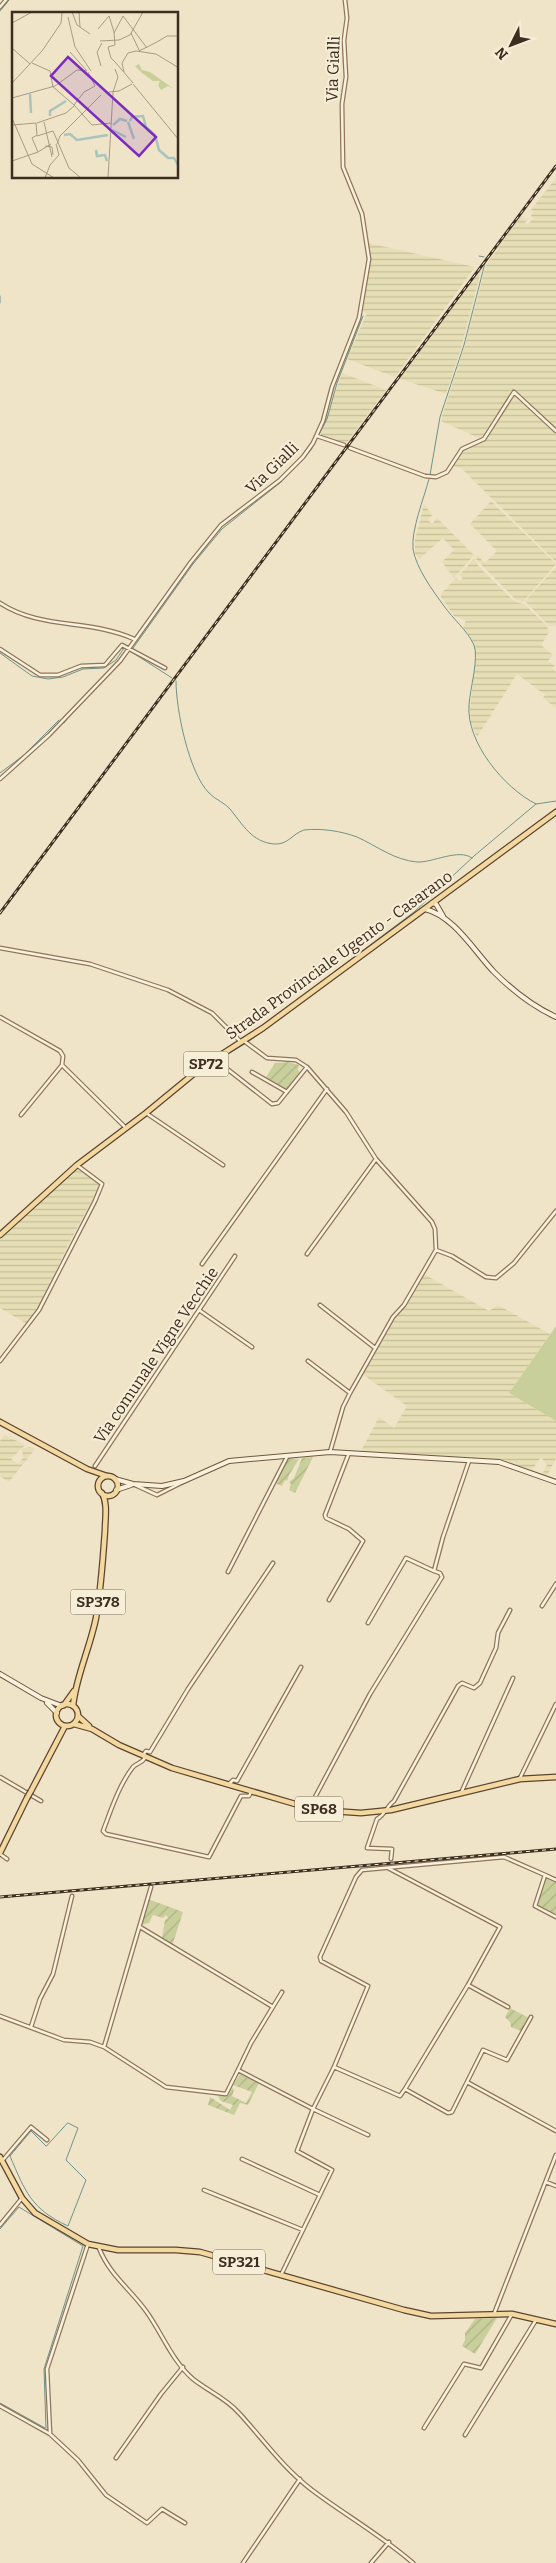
<svg xmlns="http://www.w3.org/2000/svg" width="556" height="2563" viewBox="0 0 556 2563" font-family="Bitter,serif">
	<style>
		.farmland { fill: url(#farmland-rules) }
		.grass { fill: #c9cf9b }
		.garden { fill: url(#garden-furrows) }
		.lines { fill: none; stroke-linecap: round; stroke-linejoin: round }
		.stream { stroke: #6f938a; stroke-width: 1 }
		.street-casing { stroke: #8d765c; stroke-width: 5 }
		.secondary-casing { stroke: #6f573f; stroke-width: 6 }
		.primary-casing { stroke: #5b4430; stroke-width: 7 }
		.street { stroke: #faf1dc; stroke-width: 2.5 }
		.secondary { stroke: #faf1dc; stroke-width: 4 }
		.primary { stroke: #f3d9a0; stroke-width: 4.5 }
		.rail-casing { stroke: #3d2e20; stroke-width: 3 }
		.rail { stroke: #f7eed8; stroke-width: 1; stroke-dasharray: 4; stroke-linecap: butt }
		.primary-bridge-casing { stroke: #5b4430; stroke-width: 7; stroke-linecap: butt }
		.primary-bridge { stroke: #f3d9a0; stroke-width: 4.5 }
		.labels { text-anchor: middle; dominant-baseline: central; stroke-width: 4; stroke-linejoin: round; paint-order: stroke }
		.shield { fill: #f7eed8; stroke: #756857; stroke-width: 1 }
		.shield-label { font-size: 15px; font-weight: bold; fill: #3d2e20 }
		.street-label { font-size: 16px; fill: #3d2e20; stroke: #f7eed8 }
		.inset-river { fill: none; stroke: #a9c4bc; stroke-width: 2.5 }
		.inset-road { fill: none; stroke: #a89b85; stroke-width: 1 }
		.view { fill: #7b2cbf; fill-opacity: 0.15; stroke: #7b2cbf; stroke-width: 2.5 }
		.inset-edge { fill: none; stroke: #3d2e20; stroke-width: 2.5 }
	</style>
	<defs>
		<pattern id="farmland-rules" width="6" height="5" patternUnits="userSpaceOnUse" patternTransform="scale(1.25)"><rect width="6" height="5" fill="#e6deb5"/><path d="M0 2.5h6" fill="none" stroke="#c6bf9b"/></pattern>
		<pattern id="garden-furrows" width="10" height="10" patternUnits="userSpaceOnUse" patternTransform="scale(1.25)"><rect width="10" height="10" fill="#c9cf9b"/><path d="M-1 1l2-2M0 10L10 0M9 11l2-2" fill="none" stroke="#aeb285"/></pattern>
	</defs>
	<rect width="100%" height="100%" fill="#f0e4c8"/>
	<path class="farmland" d="M556 178V429L521 396 512 391 481 439 441 421 442 416 465 345 486 265 521 216 527 220 525 223 528 225 533 218 531 216 533 212 531 210Z
		M368 243 475 267 395 377 347 359 367 313 362 311 370 263Z
		M482 267 461 349 446 394 400 379Z
		M342 373 386 390 345 445 320 436Z
		M513 394 556 433V562L461 468 453 466 462 450 487 437Z
		M491 501 556 564 523 602 515 599 476 559 477 555 485 563 497 551 470 524Z
		M424 504 432 515 428 520 432 524 437 518 474 555 454 578 442 562 454 550 443 538 419 559 415 553V540Z
		M474 559 480 568 514 601 525 605 547 626 549 632 541 645 553 655 548 661 555 666 552 668 556 672V708L543 698 545 695 517 674 477 737 471 723 470 709 476 655 475 645 463 627 466 621 454 616 440 595 456 578 460 581 463 578 459 575Z
		M556 567V625L555 626H549L525 601Z
		M78 1169 100 1185 68 1245 38 1310 27 1324 0 1308V1240L47 1193Z
		M424 1274 489 1311 498 1305 550 1334 509 1393 556 1421V1458L547 1476 542 1474 547 1465 541 1457 532 1470 494 1460 361 1451 379 1417 394 1428 407 1406 362 1374 393 1320 405 1306Z
		M5 1435 25 1445 11 1459 18 1464 23 1458 22 1449 29 1447 35 1449 9 1482 0 1476V1441Z"/>
	<path class="grass" d="M556 1326V1421L509 1393Z"/>
	<path class="garden" d="M288 1062 299 1065 298 1070 301 1074 287 1089 266 1077 275 1063Z
		M313 1457 295 1493 289 1490 291 1484 289 1482 294 1478 302 1458Z
		M288 1458 299 1459 289 1475 287 1481 285 1480 282 1486 275 1483Z
		M547 1877 556 1882V1916L537 1906 545 1878Z
		M148 1899 183 1912 172 1946 162 1938 165 1920 168 1918 166 1915 163 1918 153 1915 149 1923 141 1925Z
		M510 2008 529 2018 521 2031 511 2027 510 2022 505 2017Z
		M240 2074 259 2083 248 2105 240 2103 234 2115 208 2105 210 2097 230 2110 233 2105 221 2101 218 2096V2095L228 2096 232 2088 234 2090 232 2096 246 2103 252 2092 233 2085Z
		M497 2318 475 2354 462 2346 465 2340V2333L475 2319Z"/>
	<g class="lines">
		<path class="stream" d="M0 11 9 0
			M479 256 484 257
			M0 296V303
			M430 475 440 417 464 345 485 263
			M429 479C424 498 411 530 413 549 416 568 433 591 444 606 453 619 467 630 474 645 479 658 470 689 469 705 466 742 504 788 536 804
			M130 651 172 678
			M131 651 193 564 222 529 281 482 311 450 327 419 337 383 363 316
			M0 653 32 676 48 679 63 677 83 669 104 668 116 660 124 648
			M176 681C176 710 189 773 209 793 216 800 225 803 230 809 243 825 252 842 274 844 288 845 292 834 304 830 321 828 341 831 357 837 377 846 394 860 417 862 432 863 459 848 472 858
			M97 687 119 665
			M64 723 71 714
			M0 773 24 755 59 720
			M333 973 414 912 474 856 536 804 556 801
			M211 1064 248 1042 296 1006
			M120 1135 205 1068
			M68 2123 78 2128 66 2160 86 2180 68 2226C31 2209 25 2191 10 2156L31 2131 46 2146Z
			M0 2229 19 2207 83 2246 44 2369 46 2428
			M0 2403 45 2428"/>
		<g class="street-casing">
			<path id="street" d="M0 7 6 0
				M317 436 344 445
				M350 448 425 476 436 477 447 472 462 449 484 439 514 392 556 431
				M0 603C41 630 91 619 134 639
				M0 649 40 675H58L81 666 105 665 122 645 165 668
				M0 779 49 735 120 661 191 562 221 525 280 480 303 457 313 443 323 421 332 387 359 318 369 259 362 214 343 167 342 104 346 77 344 40 347 18 345 0
				M0 948 90 964 168 990 212 1013 240 1041
				M0 1017 60 1051 63 1056 62 1065 126 1128
				M244 1041 267 1058 296 1060 307 1067 346 1112 376 1159 432 1222 435 1229 436 1250 452 1256 486 1277 496 1278 514 1263 556 1211
				M226 1068 272 1104 278 1103 307 1067
				M252 1072 287 1092
				M146 1113 223 1165
				M21 1115 62 1065
				M307 1254 376 1159
				M202 1264 327 1089
				M320 1305 375 1348
				M199 1310 252 1347
				M0 1361 39 1310 95 1201 102 1184 78 1166
				M308 1361 350 1393
				M330 1452 343 1407 350 1393 393 1317 404 1305 436 1250
				M95 1466 235 1256
				M133 1484 157 1495 183 1482
				M228 1572 287 1457
				M329 1600 363 1541 349 1529 326 1518 325 1515 349 1453
				M542 1606 556 1584
				M368 1623 406 1558 434 1571
				M143 1755 146 1751 150 1752 188 1689 273 1563
				M145 1758C142 1763 137 1763 133 1767 119 1785 111 1810 103 1831L106 1834 209 1857 241 1796H249L251 1792
				M0 1777 41 1801
				M520 1778 556 1704
				M229 1784 233 1780 237 1781 301 1667
				M461 1793 513 1678
				M302 1806 314 1799 370 1694 442 1577 440 1573 434 1571 443 1537 469 1461
				M0 1854 7 1859
				M391 1859 392 1849 367 1848 377 1819C385 1815 387 1806 394 1801L458 1686 462 1683 474 1688 480 1683 496 1648 498 1633 510 1610
				M388 1868 500 1927 468 1985 405 2089
				M545 1875 556 1880
				M140 1927 273 2007
				M468 1985 508 2007
				M0 2016 64 2040 90 2042 104 2047 166 2087 226 2094 238 2070 313 2109 334 2067 400 2096 405 2089 448 2113 452 2112 467 2082 556 2131
				M31 2027 40 1999 53 1974 72 1896
				M104 2047 151 1887
				M334 2067 368 1986 321 1961 320 1957 356 1877 362 1870 504 1857 545 1875 535 1906 556 1917
				M238 2070 251 2043 282 1992
				M467 2082 483 2050 507 2060 531 2017
				M242 2159 320 2195
				M2 2161 31 2127 47 2140
				M546 2182 556 2186
				M204 2190 303 2230
				M0 2225 22 2198
				M99 2248C109 2274 130 2289 146 2311 162 2333 172 2361 193 2379 208 2391 226 2398 239 2413 263 2439 283 2468 312 2490 345 2515 381 2535 413 2563
				M281 2275 332 2170 297 2151 313 2109 368 2135
				M494 2314 556 2155
				M0 2406 50 2434 78 2460 106 2495 147 2523 162 2509 185 2523
				M424 2428 464 2364 481 2368 512 2314
				M50 2433 47 2369 88 2244
				M465 2435 536 2320
				M116 2458 161 2394 183 2367
				M243 2563 300 2479
				M371 2563 389 2542"/>
		</g>
		<g class="secondary-casing">
			<path id="secondary" d="M432 903 436 904 443 916
				M425 909C454 916 474 951 494 972 511 989 534 1007 556 1017
				M115 1479 133 1484 162 1486 184 1481 229 1461 330 1452 499 1462 556 1482
				M116 1490 131 1485
				M0 1674 41 1698 62 1706
				M47 1703 57 1713"/>
		</g>
		<g class="primary-casing">
			<path id="primary" d="M0 1235 77 1165 146 1113 202 1067 263 1028 556 812
				M0 1422 87 1469 107 1476
				M98 1486a10 10 0 1 1 20 0a10 10 0 1 1-20 0Z
				M56 1715a11 11 0 1 1 22 0a11 11 0 1 1-22 0Z
				M64 1705 74 1691
				M73 1706C76 1676 90 1648 96 1618 101 1589 103 1559 105 1530 105 1519 108 1504 102 1493
				M78 1716 89 1726
				M74 1724 92 1729 119 1745 172 1768 302 1806 332 1811 361 1813 391 1810 520 1779 556 1777
				M31 1791 65 1726
				M0 1853 27 1798
				M0 2157 22 2198 35 2213 88 2244 118 2250H176L200 2252 404 2310 431 2316 512 2314 556 2324"/>
		</g>
		<use href="#street" class="street"/>
		<use href="#secondary" class="secondary"/>
		<use href="#primary" class="primary"/>
		<g class="rail-casing">
			<path id="rail" d="M0 913 556 166
				M0 1897 556 1849"/>
		</g>
		<use href="#rail" class="rail"/>
		<g class="primary-bridge-casing">
			<path id="primary-bridge" d="M27 1798 31 1791"/>
		</g>
		<use href="#primary-bridge" class="primary-bridge"/>
	</g>
	<g class="labels">
		<g class="shield">
			<rect x="183.5" y="1051.5" width="45" height="25" rx="4"/>
			<rect x="70.5" y="1589.5" width="55" height="25" rx="4"/>
			<rect x="295" y="1796.5" width="48" height="25" rx="4"/>
			<rect x="213" y="2249.5" width="52" height="25" rx="4"/>
		</g>
		<g class="shield-label">
			<text x="206" y="1064">SP72</text>
			<text x="98" y="1602">SP378</text>
			<text x="319" y="1809">SP68</text>
			<text x="239" y="2262">SP321</text>
		</g>
		<g class="street-label">
			<text transform="translate(333 69) rotate(-88)">Via Gialli</text>
			<text transform="translate(272 468) rotate(-44)">Via Gialli</text>
			<text transform="translate(339 955) rotate(-36)">Strada Provinciale Ugento - Casarano</text>
			<text transform="translate(156 1355) rotate(-56)">Via comunale Vigne Vecchie</text>
		</g>
	</g>
	<g transform="translate(12 12)">
		<rect width="166" height="166" fill="#f0e4c8"/>
		<path d="M127 52 130 58 138 60 162 77 156 74 149 78 146 73 148 69H141L130 61 123 54Z" fill="#c9cf9b"/>
		<path class="inset-river" d="M18 82 19 101M38 104V99L54 89M118 109 120 105 131 104 134 115 143 123 147 138 156 146H162L166 153M116 110 122 127M101 113 108 107 115 109M100 118 114 125M52 123 58 122 65 128 96 123M84 138 85 144 93 143 95 149"/>
		<path class="inset-road" d="M60 0 65 13 78 22M67 0 68 15M97 4 102 20M111 4 135 36M56 5 63 35 79 59M0 11 20 0M86 17 97 4M102 21 111 4M119 21 128 40M118 23 131 0M88 29 107 28 118 23M145 30 155 24H167M96 35 103 33 102 20M96 35 99 46 104 51M0 36 18 52M127 39 145 30M58 40 75 59M20 51 38 59 41 75M104 51 121 71M89 54 85 40 90 31M76 60 83 74M112 60 110 51 116 41 124 39 144 42 167 56M0 71 30 39 49 11 50 1M121 72 167 128M40 74 62 93M97 80 107 79 120 72M101 80 106 65 103 57M0 86 43 74 65 58 75 59M62 93 80 113 99 111M62 93 72 80 83 74M0 106 20 152 42 166M32 110 40 145M25 111 54 101 62 94M0 113 24 111M25 124 41 119 57 156 69 166M45 132 48 124 89 83M33 134 40 135 41 143M26 140 39 132M0 149 26 140 20 126 25 123 24 111M33 166 38 153 47 143 44 132M96 166 101 80"/>
		<path class="view" d="M56 45 144 125 127 144 39 64Z"/>
		<rect width="166" height="166" class="inset-edge"/>
	</g>
	<g transform="translate(511 45) rotate(228)" stroke="#f7eed8" stroke-width="4" paint-order="stroke">
	<path d="M0-4L9 19L0 12L-9 19Z" fill="#3d2e20"/>
	<text y="-8" font-size="14" font-weight="bold" text-anchor="middle" fill="#3d2e20">N</text>
	</g>
</svg>
